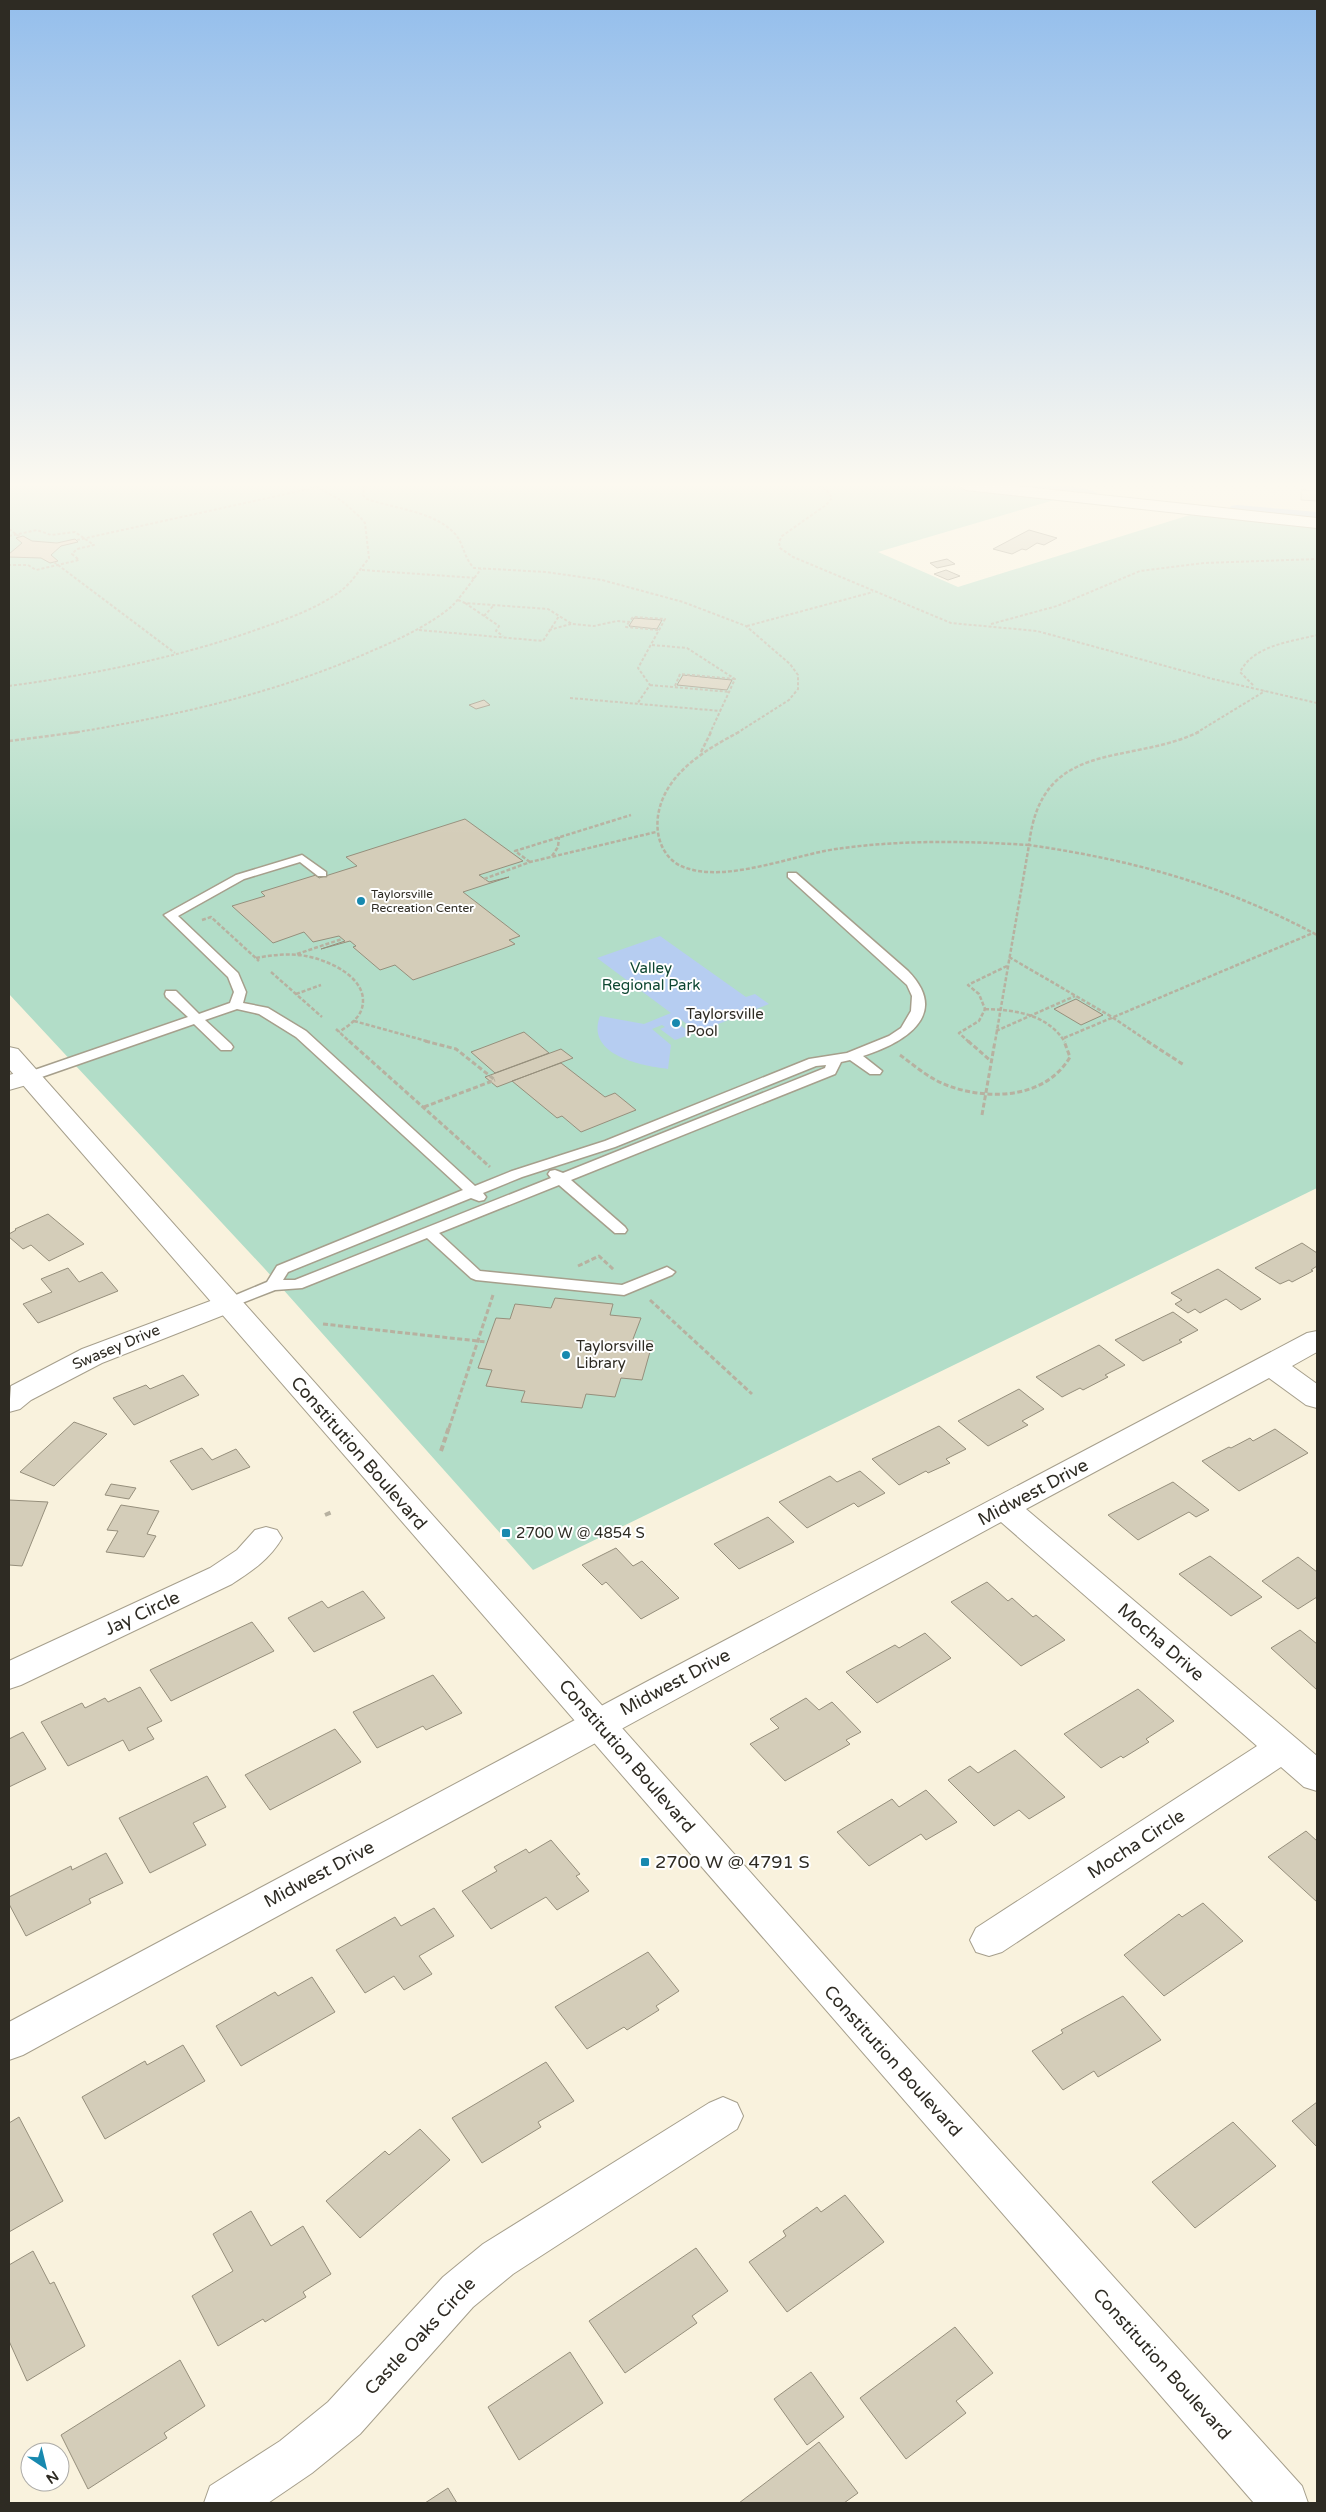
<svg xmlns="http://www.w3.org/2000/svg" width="1326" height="2512" viewBox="0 0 1326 2512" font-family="'Varela Round',sans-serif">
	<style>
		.green { fill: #b2ddc8 }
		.water { fill: #b6cdf1 }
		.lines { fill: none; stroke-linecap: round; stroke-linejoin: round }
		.canal { fill: #b6cdf1; fill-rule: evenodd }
		.building { fill: #d4cdb9; stroke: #968f7c }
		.lane-casing { stroke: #a69f8c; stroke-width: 3 }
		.street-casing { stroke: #a69f8c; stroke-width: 2 }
		.secondary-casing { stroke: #a69f8c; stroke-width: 2 }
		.path-far3 { stroke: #b7b1a0; stroke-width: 2; stroke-dasharray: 3 2; stroke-linecap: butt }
		.path-far2 { stroke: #b7b1a0; stroke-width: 2.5; stroke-dasharray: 4 2; stroke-linecap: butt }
		.path-far1 { stroke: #b7b1a0; stroke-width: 3; stroke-dasharray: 5 2.5; stroke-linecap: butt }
		.path { stroke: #b7b1a0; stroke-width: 4; stroke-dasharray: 6 3; stroke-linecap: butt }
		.lane { fill: #fff; fill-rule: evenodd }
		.street { fill: #fff; fill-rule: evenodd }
		.secondary { fill: #fff; fill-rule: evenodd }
		.poi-dot { fill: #1889af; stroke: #fff; stroke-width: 2 }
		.labels { text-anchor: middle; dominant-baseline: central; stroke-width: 4; stroke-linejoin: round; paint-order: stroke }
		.far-poi-label { font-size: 12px; fill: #2e2b23; stroke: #fff; text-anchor: start }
		.park-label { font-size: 15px; fill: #0e4732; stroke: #fff }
		.poi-label { font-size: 15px; fill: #2e2b23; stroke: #fff; text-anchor: start }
		.street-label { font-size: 15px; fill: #2e2b23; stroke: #fff }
		.near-street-label { font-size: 18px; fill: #2e2b23; stroke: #fff }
		.near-poi-label { font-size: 18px; fill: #2e2b23; stroke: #fff; text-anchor: start }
	</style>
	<rect width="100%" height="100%" fill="#f9f2dd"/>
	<path class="green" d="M9 485H939L1061 498 878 552 958 587 1193 514 1317 526V1188L533 1570 264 1268 9 994Z"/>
	<path class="water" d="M660 936 746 997 755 994 769 1004 698 1032 680 1019 675 1021 692 1034 675 1040 660 1029 665 1027 662 1025 652 1029 671 1045 668 1069C641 1066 585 1055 600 1016L644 1024 671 1013 597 958Z"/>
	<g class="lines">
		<path class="canal" d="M1005 485C1021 484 1091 483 1099 495L1091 500 1013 490Z
			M1237 505 1317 512V522L1231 514 1229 510 1231 506Z"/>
	</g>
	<path class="building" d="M1301 490 1317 491V501L1301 500Z
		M1029 530 1057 538 1044 545 1037 543 1026 550 1022 549 1012 554 993 549Z
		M23 536 32 541 57 543 75 539 78 542 61 546 51 555 58 561 50 563 41 558 9 557V554L22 543 16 538Z
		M947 559 955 564 937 568 930 563Z
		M946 570 960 576 948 580 934 574Z
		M634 618 662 620 657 629 629 626Z
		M683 675 732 680 727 690 677 685Z
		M484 700 490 705 476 709 469 705Z
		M465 819 523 861 479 875 489 882 509 877 463 892 520 936 509 940 515 944 502 949 413 980 395 965 380 970 353 947 356 946 350 941 321 949 345 941 339 936 313 942 304 932 273 943 232 906 265 896 261 892 316 875 319 878 357 866 346 857Z
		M1076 999 1103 1015 1081 1025 1054 1009Z
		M524 1032 549 1053 495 1073 471 1052Z
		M561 1049 573 1058 497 1087 485 1077Z
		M561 1063 605 1097 615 1093 636 1110 581 1132 562 1116 557 1118 512 1081Z
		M48 1214 84 1244 49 1261 31 1245 23 1249 9 1237V1234L16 1230 15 1229Z
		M1302 1243 1317 1253V1266L1311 1270 1313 1271 1292 1282 1289 1280 1280 1284 1255 1268Z
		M68 1268 79 1282 102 1272 118 1291 38 1323 23 1304 52 1292 41 1279Z
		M1218 1269 1261 1299 1241 1310 1226 1299 1200 1313 1195 1309 1188 1313 1175 1304 1182 1300 1171 1293Z
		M555 1298 613 1304 610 1315 641 1318 633 1339 653 1341 642 1380 621 1378 615 1397 586 1394 582 1408 521 1402 525 1391 486 1386 492 1370 478 1368 496 1318 510 1319 515 1304 551 1308Z
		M1173 1312 1198 1330 1179 1340 1182 1342 1143 1361 1115 1340Z
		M1099 1345 1125 1365 1105 1375 1108 1377 1083 1390 1080 1388 1062 1397 1036 1377Z
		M183 1375 199 1395 134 1425 113 1398 146 1385 150 1389Z
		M1019 1389 1044 1409 1022 1421 1028 1425 988 1446 958 1421Z
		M74 1422 107 1434 54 1486 20 1472Z
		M939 1426 966 1449 946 1459 950 1463 928 1473 926 1471 899 1485 872 1459Z
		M1275 1429 1308 1453 1239 1491 1202 1461 1229 1447 1231 1448 1250 1438 1253 1441Z
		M202 1448 212 1460 236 1449 250 1467 192 1490 170 1461Z
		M860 1471 885 1493 858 1507 854 1503 807 1528 779 1502 830 1476 837 1482Z
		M1173 1482 1209 1510 1196 1517 1189 1512 1138 1540 1108 1515Z
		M111 1484 136 1488 129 1499 105 1495Z
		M9 1500 48 1502 22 1566 9 1565Z
		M121 1505 159 1511 147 1534 156 1536 144 1557 106 1552 118 1531 107 1530Z
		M768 1517 794 1542 739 1569 714 1544Z
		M616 1548 633 1566 642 1561 679 1598 641 1619 606 1582 602 1585 582 1565Z
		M1210 1556 1262 1597 1231 1616 1179 1574Z
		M1298 1557 1317 1572V1597L1298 1609 1262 1581Z
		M987 1582 1008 1601 1012 1598 1033 1617 1036 1615 1065 1640 1021 1666 951 1602Z
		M363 1591 385 1618 314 1652 288 1618 322 1601 328 1608Z
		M252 1622 274 1651 171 1701 150 1670Z
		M1300 1630 1317 1644V1690L1271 1648Z
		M925 1633 951 1658 877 1703 846 1672 895 1645 899 1648Z
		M433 1675 462 1713 426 1730 423 1726 377 1748 353 1712Z
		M140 1687 162 1721 147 1728 154 1739 129 1751 123 1740 68 1766 41 1722 82 1703 85 1708 105 1698 108 1702Z
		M1138 1689 1174 1721 1146 1739 1149 1742 1123 1758 1121 1756 1101 1768 1064 1734Z
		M806 1698 819 1710 832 1702 861 1732 846 1740 850 1744 785 1781 750 1744 779 1728 770 1719Z
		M335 1729 361 1762 270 1810 245 1775Z
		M23 1732 46 1769 9 1787V1739Z
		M1015 1750 1065 1797 1029 1819 1019 1810 994 1826 948 1780 970 1766 978 1773Z
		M207 1776 226 1807 193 1823 206 1845 150 1873 119 1818Z
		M926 1790 957 1822 926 1840 921 1834 869 1866 837 1832 892 1799 899 1807Z
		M1306 1831 1317 1841V1902L1268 1857Z
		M551 1840 580 1874 576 1876 589 1891 557 1910 546 1897 491 1929 462 1891 497 1871 494 1867 526 1849 529 1853Z
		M106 1853 123 1883 89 1899 91 1903 26 1936 9 1904V1897L71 1866 72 1870Z
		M1203 1903 1243 1941 1164 1996 1124 1955 1179 1914 1182 1917Z
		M434 1908 454 1936 419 1956 432 1974 404 1990 394 1976 365 1993 336 1950 395 1917 401 1926Z
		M648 1952 679 1991 656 2006 659 2010 627 2030 624 2027 587 2049 555 2007Z
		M312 1977 335 2012 241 2066 216 2026 275 1992 278 1996Z
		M1123 1996 1161 2040 1098 2077 1094 2071 1063 2090 1032 2051 1063 2033 1061 2030Z
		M183 2045 205 2081 105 2139 82 2097 145 2061 147 2065Z
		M546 2062 574 2101 538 2122 541 2127 482 2163 452 2118Z
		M1317 2102V2147L1292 2121Z
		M19 2117 63 2201 9 2232V2123Z
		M1233 2122 1276 2166 1195 2228 1152 2182Z
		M420 2129 450 2160 360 2238 326 2201 385 2151 389 2155Z
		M845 2195 884 2242 787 2312 749 2262 786 2236 783 2231 817 2207 821 2212Z
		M251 2211 271 2246 303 2226 331 2274 303 2292 306 2297 265 2322 263 2319 218 2346 192 2296 233 2271 213 2234Z
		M696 2248 728 2291 692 2316 697 2323 625 2373 589 2321Z
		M33 2251 50 2284 54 2282 85 2346 27 2381 9 2341V2265Z
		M955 2327 993 2373 956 2401 966 2413 906 2459 860 2398Z
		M570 2352 603 2403 519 2460 488 2407Z
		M180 2360 205 2406 164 2433 167 2438 88 2489 61 2435Z
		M811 2372 844 2417 807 2445 774 2399Z
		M819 2442 858 2493 844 2503H739Z
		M448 2488 457 2503H425Z"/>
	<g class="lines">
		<g class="lane-casing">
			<path id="lane" d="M302 855 326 872V876H318L300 862 244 879 178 916 238 973 246 992 243 1003 268 1008 306 1031 475 1186 512 1171 605 1141 809 1059 847 1053 889 1036 901 1028 911 1011 912 996 907 985 788 877V873H796L908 971C951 1015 904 1043 863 1056L882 1071 880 1074H870L850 1060 841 1062 835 1074 571 1180 625 1227 627 1230 625 1233H615L559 1185 439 1233 480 1271 622 1285 667 1267 675 1272 672 1275 624 1295 476 1280 471 1278 427 1238 302 1288 275 1290 229 1308 221 1303 224 1300 267 1282 277 1266 463 1190 296 1037 259 1014 237 1009 205 1020 231 1044 233 1047 231 1050H221L194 1024 33 1080H23L21 1077 23 1074 188 1017 166 997 165 994 166 991H176L199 1014 230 1003 234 992 228 977 164 915 236 875ZM826 1065 825 1068 563 1173 555 1170 550 1171 548 1174 551 1178 295 1280H283L288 1272 471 1198 479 1201 484 1200 486 1197 483 1193 522 1177 615 1147 816 1066Z"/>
		</g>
		<g class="street-casing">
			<path id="street" d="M958 485H1007L1317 518V528L966 490Z
				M28 1070 37 1072 40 1077 37 1082 9 1090V1075Z
				M229 1294 239 1297 243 1303 239 1309 102 1363 31 1400 20 1409 9 1412 11 1386 82 1349Z
				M1317 1331V1352L1292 1366 1317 1384V1408L1306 1405 1269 1378 1026 1509 1317 1756V1791L1304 1787 1281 1767 1002 1952 989 1956 976 1952 970 1940 976 1928 1257 1746 1001 1522 23 2055 9 2060V2022L648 1681 1307 1333Z
				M266 1527 277 1530 282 1538C270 1559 252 1571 232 1584L21 1685 9 1689V1661L210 1568 237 1550 255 1530Z
				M723 2097 737 2103 743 2116 737 2129 513 2274 473 2307 360 2434 312 2473 268 2503H204L210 2486 280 2441 328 2402 443 2277 483 2244 709 2103Z"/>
		</g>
		<g class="secondary-casing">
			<path id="secondary" d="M9 1047 18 1049 848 1982 1302 2486 1308 2503H1254L9 1069Z"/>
		</g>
		<path class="path-far3" d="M365 485 363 495 367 499C395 509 435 511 456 535 464 545 464 558 474 568L546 572 602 580 683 602 746 626 790 664 798 675V689L789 700 737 733
			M818 485 826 490 832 498 826 505 782 536 779 542 780 548 793 557 951 623 1037 631 1213 679 1317 703
			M9 529 20 537
			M9 536 37 530 51 535 75 532 94 545 77 549 72 554 79 560 36 570 28 565H9
			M77 540 318 487
			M54 562 175 653
			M362 570 476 578
			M458 600 465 603 548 609 572 624 594 626 617 621 629 622 633 617 665 619 638 668 650 685 637 704
			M465 603 499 626 496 631 503 636
			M484 616 494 605
			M629 622 626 627 659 630
			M991 624 1057 606 1140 571 1204 563 1317 559
			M747 626 873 592
			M419 630 543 641 559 616
			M549 630 571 624
			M652 645 687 648 735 679 710 733
			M650 685 730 692
			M1253 685 1240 672C1254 645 1290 642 1317 635
			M9 686C95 674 182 657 264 627 290 618 320 607 342 590 352 582 361 568 369 558L365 523 360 517 342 501 314 485
			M675 686 680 674 735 679
			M570 698 721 711
			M72 733C175 716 278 693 374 650 398 640 435 622 453 605 463 594 472 581 481 569
			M1196 733 1265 691"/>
		<path class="path-far2" d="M739 732C705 750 664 774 658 816 655 838 664 861 686 868 730 883 798 853 843 848 905 840 967 841 1029 845L995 1042
			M1199 732C1126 766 1041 738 1029 845 1133 860 1224 885 1317 935
			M9 741 79 732
			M701 752 711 732
			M552 856 558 847 559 837
			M530 862 515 851 631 815
			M484 879 530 862 656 832
			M202 920 211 917 259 961
			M297 954 342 939
			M1009 957 1112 1017 1149 1042
			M256 958C272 955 289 953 306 956 328 960 370 978 362 1008 359 1019 348 1026 339 1032
			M271 972 322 1017
			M296 994 321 985
			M985 1009C1016 1010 1047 1014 1065 1042
			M354 1021 430 1042
			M336 1029 350 1042
			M996 1031 1075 996
			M1064 1038 1313 933
			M969 1042 959 1033 979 1021 985 1009 979 994 968 985 1007 966"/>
		<path class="path-far1" d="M349 1041 490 1167
			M425 1041 456 1049 495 1080
			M968 1041 991 1061
			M1147 1041 1184 1065
			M900 1055C915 1066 931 1080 949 1086 991 1101 1046 1098 1070 1057L1064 1041
			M424 1107 495 1080
			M982 1115 995 1041
			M578 1266 599 1256 614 1270
			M650 1300 752 1394
			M323 1324 487 1342
			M449 1428 493 1295"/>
		<path class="path" d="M441 1451 449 1427
			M325 1515 332 1512"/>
		<use href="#lane" class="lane"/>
		<use href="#street" class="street"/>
		<use href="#secondary" class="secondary"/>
	</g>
	<linearGradient id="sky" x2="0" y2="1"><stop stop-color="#94beec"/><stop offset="0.58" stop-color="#fcf9f0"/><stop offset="1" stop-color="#fcf9f0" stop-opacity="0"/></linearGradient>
	<rect width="1326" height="836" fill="url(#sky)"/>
	<g class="poi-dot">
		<circle cx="361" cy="901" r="5"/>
		<circle cx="676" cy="1023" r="5"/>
		<circle cx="566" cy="1355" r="5"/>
		<rect x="501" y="1528" width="10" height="10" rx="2.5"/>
		<rect x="640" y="1857" width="10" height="10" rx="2.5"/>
	</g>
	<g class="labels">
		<g class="far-poi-label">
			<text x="371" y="894">Taylorsville<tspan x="371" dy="14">Recreation Center</tspan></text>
		</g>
		<g class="park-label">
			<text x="651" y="968">Valley<tspan x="651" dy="17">Regional Park</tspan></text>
		</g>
		<g class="poi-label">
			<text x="686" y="1014">Taylorsville<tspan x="686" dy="17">Pool</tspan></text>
			<text x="576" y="1346">Taylorsville<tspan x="576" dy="17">Library</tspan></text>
			<text x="516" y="1533">2700 W @ 4854 S</text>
		</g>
		<g class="street-label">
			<text transform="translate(116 1347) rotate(-23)">Swasey Drive</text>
		</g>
		<g class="near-street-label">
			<text transform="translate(359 1453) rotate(49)">Constitution Boulevard</text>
			<text transform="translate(1033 1492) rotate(-28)">Midwest Drive</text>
			<text transform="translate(142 1613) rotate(-25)">Jay Circle</text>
			<text transform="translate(1161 1642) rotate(41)">Mocha Drive</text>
			<text transform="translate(675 1682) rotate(-28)">Midwest Drive</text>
			<text transform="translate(627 1756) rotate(49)">Constitution Boulevard</text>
			<text transform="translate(1136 1844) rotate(-33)">Mocha Circle</text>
			<text transform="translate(319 1874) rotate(-28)">Midwest Drive</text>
			<text transform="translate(893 2061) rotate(48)">Constitution Boulevard</text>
			<text transform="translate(420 2336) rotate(-47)">Castle Oaks Circle</text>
			<text transform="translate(1162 2364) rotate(48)">Constitution Boulevard</text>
		</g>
		<g class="near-poi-label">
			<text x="655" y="1862">2700 W @ 4791 S</text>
		</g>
	</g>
	<rect width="1326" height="2512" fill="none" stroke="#2e2b23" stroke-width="20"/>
	<g transform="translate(45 2467) rotate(145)"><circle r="24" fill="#ffffff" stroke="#abaaa7"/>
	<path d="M0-4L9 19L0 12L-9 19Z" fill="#1889af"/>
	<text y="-8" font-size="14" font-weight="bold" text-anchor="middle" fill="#2e2b23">N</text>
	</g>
</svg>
